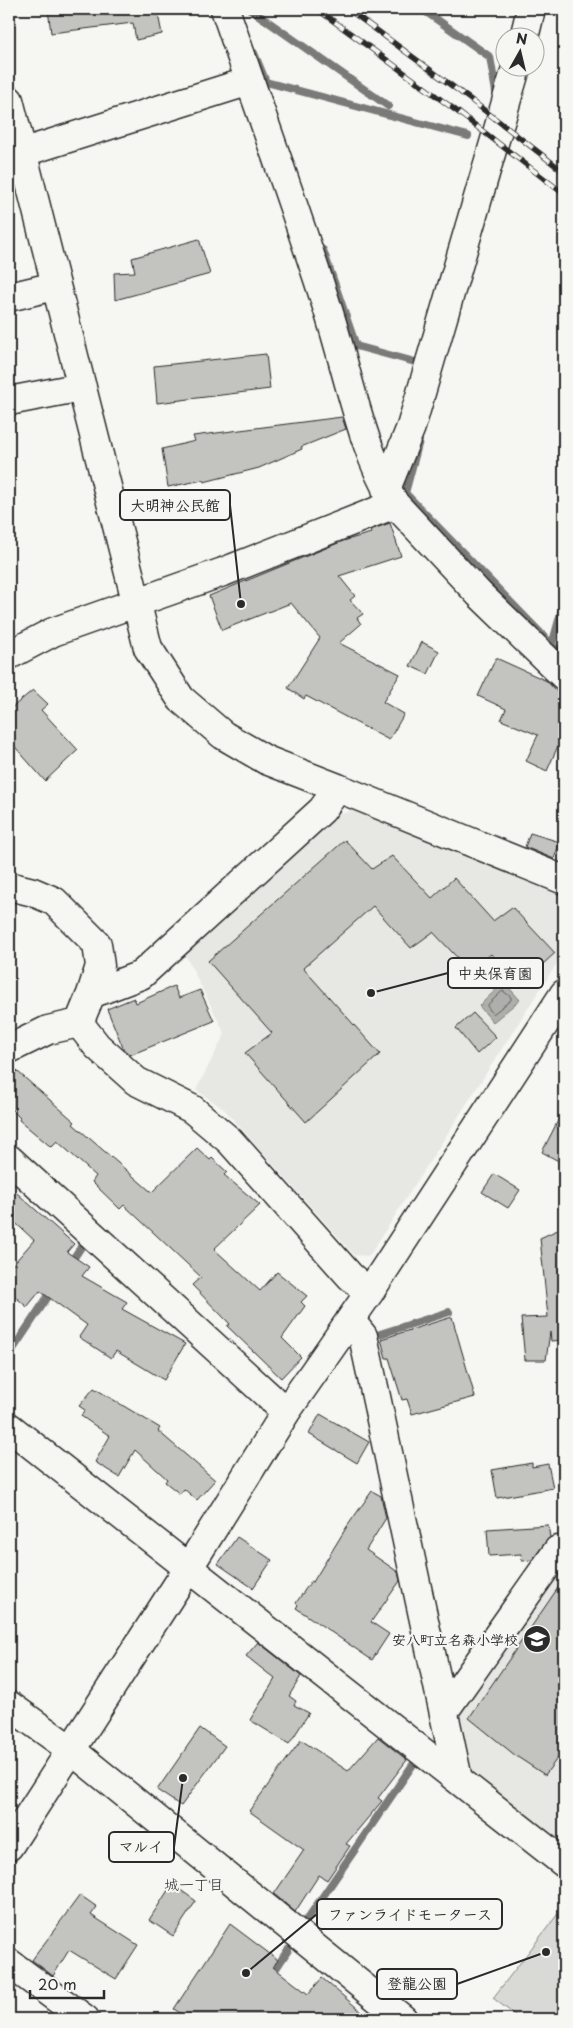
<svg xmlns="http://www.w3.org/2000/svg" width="573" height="2028" viewBox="0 0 573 2028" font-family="'Playpen Sans','Klee One',sans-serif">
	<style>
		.built { fill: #e7e7e3 }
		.green { fill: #d9d9d5; stroke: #828280 }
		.water { fill: #aeaeab; stroke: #7a7a78 }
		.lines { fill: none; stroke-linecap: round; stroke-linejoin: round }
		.shore { stroke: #5f5f5e; stroke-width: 1 }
		.stream { stroke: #7a7a78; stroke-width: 8 }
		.building { fill: #c3c3c0; stroke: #2b2b2b }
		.minor-casing { stroke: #2b2b2b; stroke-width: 31 }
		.minor { stroke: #f6f6f2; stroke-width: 28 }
		.rail-casing { stroke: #2b2b2b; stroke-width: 5.5 }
		.rail { stroke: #f6f6f2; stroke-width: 4; stroke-dasharray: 11; stroke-linecap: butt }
		.labels { text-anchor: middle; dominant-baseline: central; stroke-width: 4; stroke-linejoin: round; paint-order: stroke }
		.poi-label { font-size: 14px; font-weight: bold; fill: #2b2b2b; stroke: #f6f6f2; text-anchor: end }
		.neighbourhood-label { font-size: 15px; fill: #2b2b2b; stroke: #f6f6f2 }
		.leader { fill: none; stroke: #2b2b2b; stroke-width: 2 }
		.callout-dot { fill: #2b2b2b; stroke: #f6f6f2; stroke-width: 2 }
		.callout { fill: #f6f6f2; stroke: #2b2b2b; stroke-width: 2 }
		.callout-label { font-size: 15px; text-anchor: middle; font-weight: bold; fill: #2b2b2b }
	</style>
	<rect width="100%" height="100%" fill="#f6f6f2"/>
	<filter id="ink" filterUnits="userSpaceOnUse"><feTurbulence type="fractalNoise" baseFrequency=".02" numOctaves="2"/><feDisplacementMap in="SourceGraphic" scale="10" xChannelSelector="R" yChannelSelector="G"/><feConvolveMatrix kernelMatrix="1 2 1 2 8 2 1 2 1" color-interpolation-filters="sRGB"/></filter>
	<g filter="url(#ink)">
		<path class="built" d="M358 810 564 893V952L369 1256 354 1255 224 1109 196 1090 225 1034 183 950 333 815Z
			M564 1562V1844L474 1777 456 1716Z"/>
		<path class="green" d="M564 1906V2019H520L493 1998Z"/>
		<path class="water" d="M504 982 520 1000 493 1022 479 1006Z"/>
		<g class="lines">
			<path class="shore" d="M503 991 511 997V1000L493 1014 487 1006Z"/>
			<path class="stream" d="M250 9 388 106
				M422 9 490 57 496 92
				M254 53 266 82 468 136
				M323 250 356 346 415 362
				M419 441 405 493 556 649
				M552 645 564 602
				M69 1265 83 1244
				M377 1335 449 1312
				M9 1355 53 1289
				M304 1924 412 1766
				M271 1976 288 1950"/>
		</g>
		<path class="building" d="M48 9H157L162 34 136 40 133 23 51 33Z
			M199 239 210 274 115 300 114 273 135 272 132 258Z
			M266 354 270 389 157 403 154 366Z
			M342 417 346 429 301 447 302 449 259 468 204 482 203 480 168 487 162 449 195 441 193 436Z
			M390 523 401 556 339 576 355 596 350 600 363 614 357 618 361 624 339 643 400 674 383 702 404 714 389 740 306 696 304 699 288 688 320 638 291 603 222 630 209 596 343 541 371 533 370 530Z
			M422 642 439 651 428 674 410 666Z
			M496 658 547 681 554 689 564 696V732L547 771 526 761 538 735 501 720 506 709 478 696Z
			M33 690 48 704 41 710 78 750 45 781 9 740V710Z
			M530 833 560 842 554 859 525 847Z
			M345 840 372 869 392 856 432 898 454 878 493 921 512 907 555 953 519 986 491 954 470 971 433 932 411 948 373 906 303 968 380 1054 306 1122 245 1053 272 1033 208 961Z
			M174 986 179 998 200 990 214 1021 130 1055 124 1050 107 1009 134 998 136 1003Z
			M473 1013 496 1037 477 1054 456 1028Z
			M9 1064 75 1122 73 1124 149 1190 152 1192 197 1148 210 1160 212 1158 227 1172 224 1175 260 1205 214 1249 260 1291 277 1272 307 1296 301 1302 305 1306 282 1338 301 1357 281 1378 227 1326 230 1324 192 1285 201 1277 124 1205 120 1209 92 1182 96 1176 57 1141 51 1147 19 1120 20 1118 9 1107Z
			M564 1109V1164L542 1152Z
			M494 1174 520 1190 508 1208 482 1192Z
			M9 1186 74 1244 67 1252 89 1267 82 1276 127 1302 122 1309 185 1344 164 1380 116 1351 111 1358 79 1337 87 1325 40 1291 27 1307 9 1291V1269L34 1240 9 1217Z
			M564 1227V1340L551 1341 550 1332 546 1360H525L521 1318 548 1317 540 1238Z
			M452 1317 475 1397 412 1414 407 1399 402 1400 389 1358H386L381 1339Z
			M94 1388 160 1428 158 1431 215 1480 197 1500 184 1489 180 1494 165 1482 167 1479 135 1450 119 1477 95 1462 110 1436 81 1416 85 1410 79 1406Z
			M320 1414 369 1442 357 1463 309 1434Z
			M532 1463V1467L548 1464 553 1488 497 1498 492 1470Z
			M372 1491 381 1496 386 1518 366 1550 398 1572 400 1581 371 1622 389 1634 372 1660 296 1608 298 1605 296 1603 311 1581 313 1582 346 1528Z
			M548 1525 550 1537 532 1560 522 1561 521 1554 489 1556 487 1529Z
			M237 1537 272 1560 253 1588 218 1564Z
			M564 1579V1749L545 1775 516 1756 469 1718Z
			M258 1642 301 1676 289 1696 296 1701 294 1705 309 1713 289 1744 250 1720 275 1679 246 1656Z
			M200 1728 225 1746 181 1806 157 1790Z
			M378 1737 407 1760 378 1798 382 1801 346 1844 350 1846 327 1880 319 1875 295 1912 274 1894 304 1850 249 1811 301 1740 348 1771Z
			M172 1884 196 1901 173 1936 149 1920Z
			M80 1895 97 1907 91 1915 138 1945 116 1979 69 1950 53 1976 32 1960Z
			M230 1924 278 1960 273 1967 308 1994 322 1978 370 2019H189L174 2009Z"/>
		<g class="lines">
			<g class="minor-casing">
				<path id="minor" d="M225 9C259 109 296 209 328 310 348 372 361 448 395 504L479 594 564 676
					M524 38 531 9
					M9 100 148 648 181 699 223 735 266 760 338 788
					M21 153 250 81
					M9 297 55 286
					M9 401 82 387
					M386 489 411 427 516 68
					M9 655 53 632 223 572 395 504
					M9 886 33 892 54 901 97 944 100 966 91 994 79 1023 97 1046 136 1081 192 1109 230 1141 350 1276 369 1293
					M91 994 141 975 322 810 338 788 564 880
					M9 1049 48 1030 79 1023
					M9 1159 286 1412
					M350 1320 363 1336 458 1779
					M9 1427 564 1863
					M9 1705 70 1749 403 2019
					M445 1710 558 1550
					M9 1846 189 1567 286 1412 369 1293 564 994
					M9 1963 85 2019"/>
			</g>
			<use href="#minor" class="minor"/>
			<g class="rail-casing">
				<path id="rail" d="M317 9 458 112 564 194
					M348 9 471 100 564 172"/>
			</g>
			<use href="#rail" class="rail"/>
		</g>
	</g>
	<defs>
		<g id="school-disc" transform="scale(1.4375)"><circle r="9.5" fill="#2b2b2b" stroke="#f6f6f2"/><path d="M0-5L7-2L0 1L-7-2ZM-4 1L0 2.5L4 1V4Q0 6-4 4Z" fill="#fff"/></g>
	</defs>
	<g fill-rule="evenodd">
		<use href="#school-disc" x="537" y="1639"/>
	</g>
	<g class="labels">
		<g class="poi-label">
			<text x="518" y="1639">安八町立名森小学校</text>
		</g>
		<g class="neighbourhood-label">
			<text x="194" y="1883">城一丁目</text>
		</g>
	</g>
	<path class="leader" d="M241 604L230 505M371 993L448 973M183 1778L174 1847M246 1973L317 1914M546 1952L457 1984"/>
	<g class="callout-dot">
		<circle cx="241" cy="604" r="5"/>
		<circle cx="371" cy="993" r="5"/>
		<circle cx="183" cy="1778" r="5"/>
		<circle cx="246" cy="1973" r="5"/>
		<circle cx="546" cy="1952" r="5"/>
	</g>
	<g class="callout">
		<rect x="120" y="490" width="110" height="30" rx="5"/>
		<rect x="448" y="958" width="95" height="30" rx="5"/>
		<rect x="109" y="1832" width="65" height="30" rx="5"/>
		<rect x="317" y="1899" width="185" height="30" rx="5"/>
		<rect x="377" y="1969" width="80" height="30" rx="5"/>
	</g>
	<g class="callout-label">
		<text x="175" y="511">大明神公民館</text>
		<text x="495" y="979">中央保育園</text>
		<text x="141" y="1852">マルイ</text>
		<text x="410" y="1920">ファンライドモータース</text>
		<text x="417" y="1989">登龍公園</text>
	</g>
	<rect width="573" height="2028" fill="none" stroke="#f6f6f2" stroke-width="30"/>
	<rect x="15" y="15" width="543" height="1998" fill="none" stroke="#2b2b2b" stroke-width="2" filter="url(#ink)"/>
	<g transform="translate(520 52) rotate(8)"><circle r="24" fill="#f6f6f2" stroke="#a5a5a2"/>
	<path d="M0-4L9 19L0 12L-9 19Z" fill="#2b2b2b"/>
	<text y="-8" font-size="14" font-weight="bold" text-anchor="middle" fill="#2b2b2b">N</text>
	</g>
	<path d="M30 1990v8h74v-8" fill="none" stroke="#2b2b2b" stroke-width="2.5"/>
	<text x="38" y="1990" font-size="15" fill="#2b2b2b" stroke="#f6f6f2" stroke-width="4" paint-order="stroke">20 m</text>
</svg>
